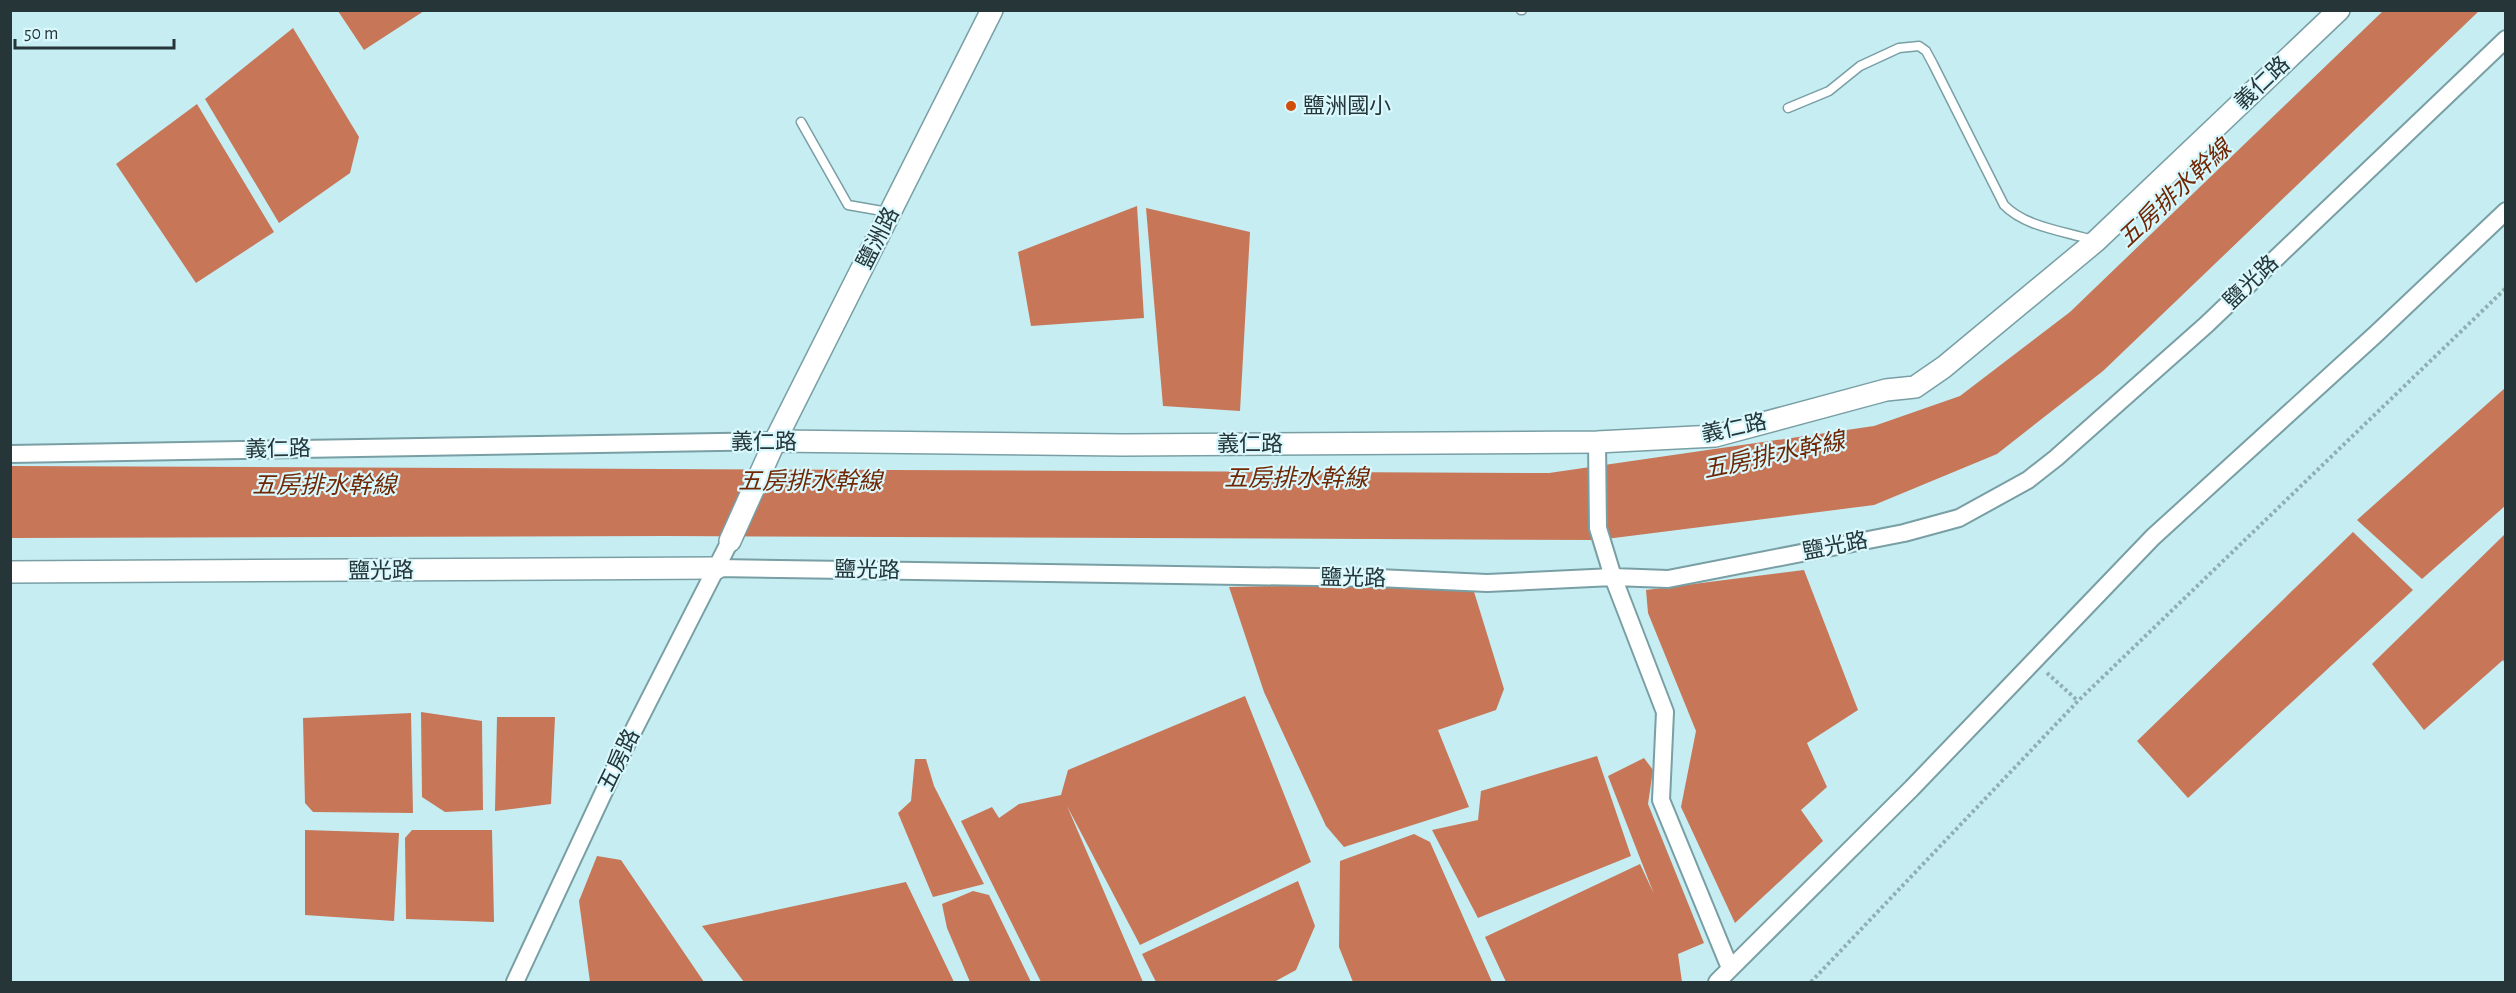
<svg xmlns="http://www.w3.org/2000/svg" width="2516" height="993" viewBox="0 0 2516 993" font-family="'Alegreya Sans','Noto Sans TC',sans-serif">
	<style>
		.water { fill: #c77658 }
		.lines { fill: none; stroke-linecap: round; stroke-linejoin: round }
		.service-casing { stroke: #799fa4; stroke-width: 11 }
		.minor-casing { stroke: #799fa4; stroke-width: 20 }
		.tertiary-casing { stroke: #799fa4; stroke-width: 24 }
		.path { stroke: #8fafb3; stroke-width: 4; stroke-dasharray: 3 3; stroke-linecap: butt }
		.service { stroke: #fff; stroke-width: 8 }
		.minor { stroke: #fff; stroke-width: 16 }
		.tertiary { stroke: #fff; stroke-width: 21 }
		.poi-dot { fill: #d24d07; stroke: #d8f8fd; stroke-width: 2 }
		.labels { text-anchor: middle; dominant-baseline: central; stroke-width: 4.5; stroke-linejoin: round; paint-order: stroke }
		.street-label { font-size: 22px; fill: #263538; stroke: #d8f8fd }
		.poi-label { font-size: 22px; fill: #263538; stroke: #d8f8fd; text-anchor: start }
		.water-label { font-size: 24px; font-style: italic; fill: #712704; stroke: #d8f8fd }
	</style>
	<rect width="100%" height="100%" fill="#c5edf2"/>
	<path class="water" d="M338 11H424L364 50Z
		M2383 11H2479L2103 371 1997 454 1874 505 1598 540 667 536 11 538V466L1549 473 1874 426 1960 396 2070 312Z
		M293 28 359 137 350 173 279 223 205 99Z
		M197 104 274 232 196 283 116 164Z
		M1137 206 1144 318 1031 326 1018 252Z
		M1146 208 1250 232 1240 411 1163 406Z
		M2505 388V506L2422 579 2357 520Z
		M2353 532 2413 590 2188 798 2137 741Z
		M2505 534V664L2503 660 2424 730 2372 664Z
		M1804 570 1858 710 1807 743 1827 787 1801 810 1823 841 1735 923 1681 807 1696 731 1648 613 1646 590Z
		M1471 582 1504 689 1496 710 1438 730 1469 807 1344 847 1326 826 1264 692 1229 587Z
		M1245 696 1311 862 1140 945 1067 806 1143 982H1041L961 821 992 807 999 818 1019 804 1061 795 1068 770Z
		M421 712 482 721 483 810 445 812 422 797Z
		M411 713 413 813 313 812 305 803 303 718Z
		M497 717H555L551 804 495 811Z
		M1597 756 1631 856 1478 918 1432 830 1478 820 1481 791Z
		M1644 758 1653 770 1648 804 1704 943 1678 954 1682 982H1506L1485 937 1640 864 1654 894 1608 776Z
		M915 759H926L934 786 984 884 933 897 898 813 911 801Z
		M305 830 399 833 394 921 305 915Z
		M412 830H492L494 922 406 919 405 838Z
		M1414 834 1430 842 1492 982H1353L1339 947 1340 861Z
		M597 856 621 860 704 982H590L579 901Z
		M1298 881 1315 926 1296 970 1274 982H1156L1142 954Z
		M906 882 954 982H744L702 926Z
		M973 891 989 895 1031 982H970L947 928 942 904Z"/>
	<g class="lines">
		<g class="service-casing">
			<path id="service" d="M1521 10H1522
				M1788 108 1829 91 1860 66 1899 48 1919 46 1926 51 1933 64 2004 205C2025 227 2064 231 2092 240
				M801 122 848 205 888 212"/>
		</g>
		<g class="minor-casing">
			<path id="minor" d="M1597 442 1598 528 1613 577 1665 712 1661 800 1730 968
				M10 454 775 441
				M717 568 1378 578 1487 583 1613 577 1668 579 1904 533 1959 518 2028 480 2056 458 2206 325 2506 39
				M515 982 622 753 730 541
				M1717 982 1912 788 2153 537 2376 334 2506 211"/>
		</g>
		<g class="tertiary-casing">
			<path id="tertiary" d="M775 441 1123 445 1597 442 1715 436 1886 390 1915 387 1944 367 2096 241 2339 10
				M730 541 775 441 992 10
				M10 572 717 568"/>
		</g>
		<path class="path" d="M2047 673 2078 701
			M1811 982 2078 701 2506 288"/>
		<use href="#service" class="service"/>
		<use href="#minor" class="minor"/>
		<use href="#tertiary" class="tertiary"/>
	</g>
	<circle class="poi-dot" cx="1291" cy="106" r="6"/>
	<g class="labels">
		<g class="street-label">
			<text transform="translate(2262 83) rotate(-43)">義仁路</text>
			<text transform="translate(878 238) rotate(-63)">鹽洲路</text>
			<text transform="translate(2251 282) rotate(-44)">鹽光路</text>
			<text transform="translate(1734 428) rotate(-12)">義仁路</text>
			<text x="764" y="442">義仁路</text>
			<text x="1250" y="444">義仁路</text>
			<text transform="translate(278 449) rotate(-1)">義仁路</text>
			<text transform="translate(1835 546) rotate(-11)">鹽光路</text>
			<text transform="translate(867 570) rotate(1)">鹽光路</text>
			<text transform="translate(381 571) rotate(-1)">鹽光路</text>
			<text transform="translate(1353 578) rotate(1)">鹽光路</text>
			<text transform="translate(619 760) rotate(-64)">五房路</text>
		</g>
		<g class="poi-label">
			<text x="1303" y="106">鹽洲國小</text>
		</g>
		<g class="water-label">
			<text transform="translate(2175 194) rotate(-43)">五房排水幹線</text>
			<text transform="translate(1774 456) rotate(-12)">五房排水幹線</text>
			<text x="1296" y="479">五房排水幹線</text>
			<text x="810" y="482">五房排水幹線</text>
			<text x="324" y="486">五房排水幹線</text>
		</g>
	</g>
	<rect width="2516" height="993" fill="none" stroke="#263538" stroke-width="24"/>
	<path d="M15 39v9h159v-9" fill="none" stroke="#263538" stroke-width="3"/>
	<text x="24" y="39" font-size="18" fill="#263538" stroke="#d8f8fd" stroke-width="4.5" paint-order="stroke">50 m</text>
</svg>
